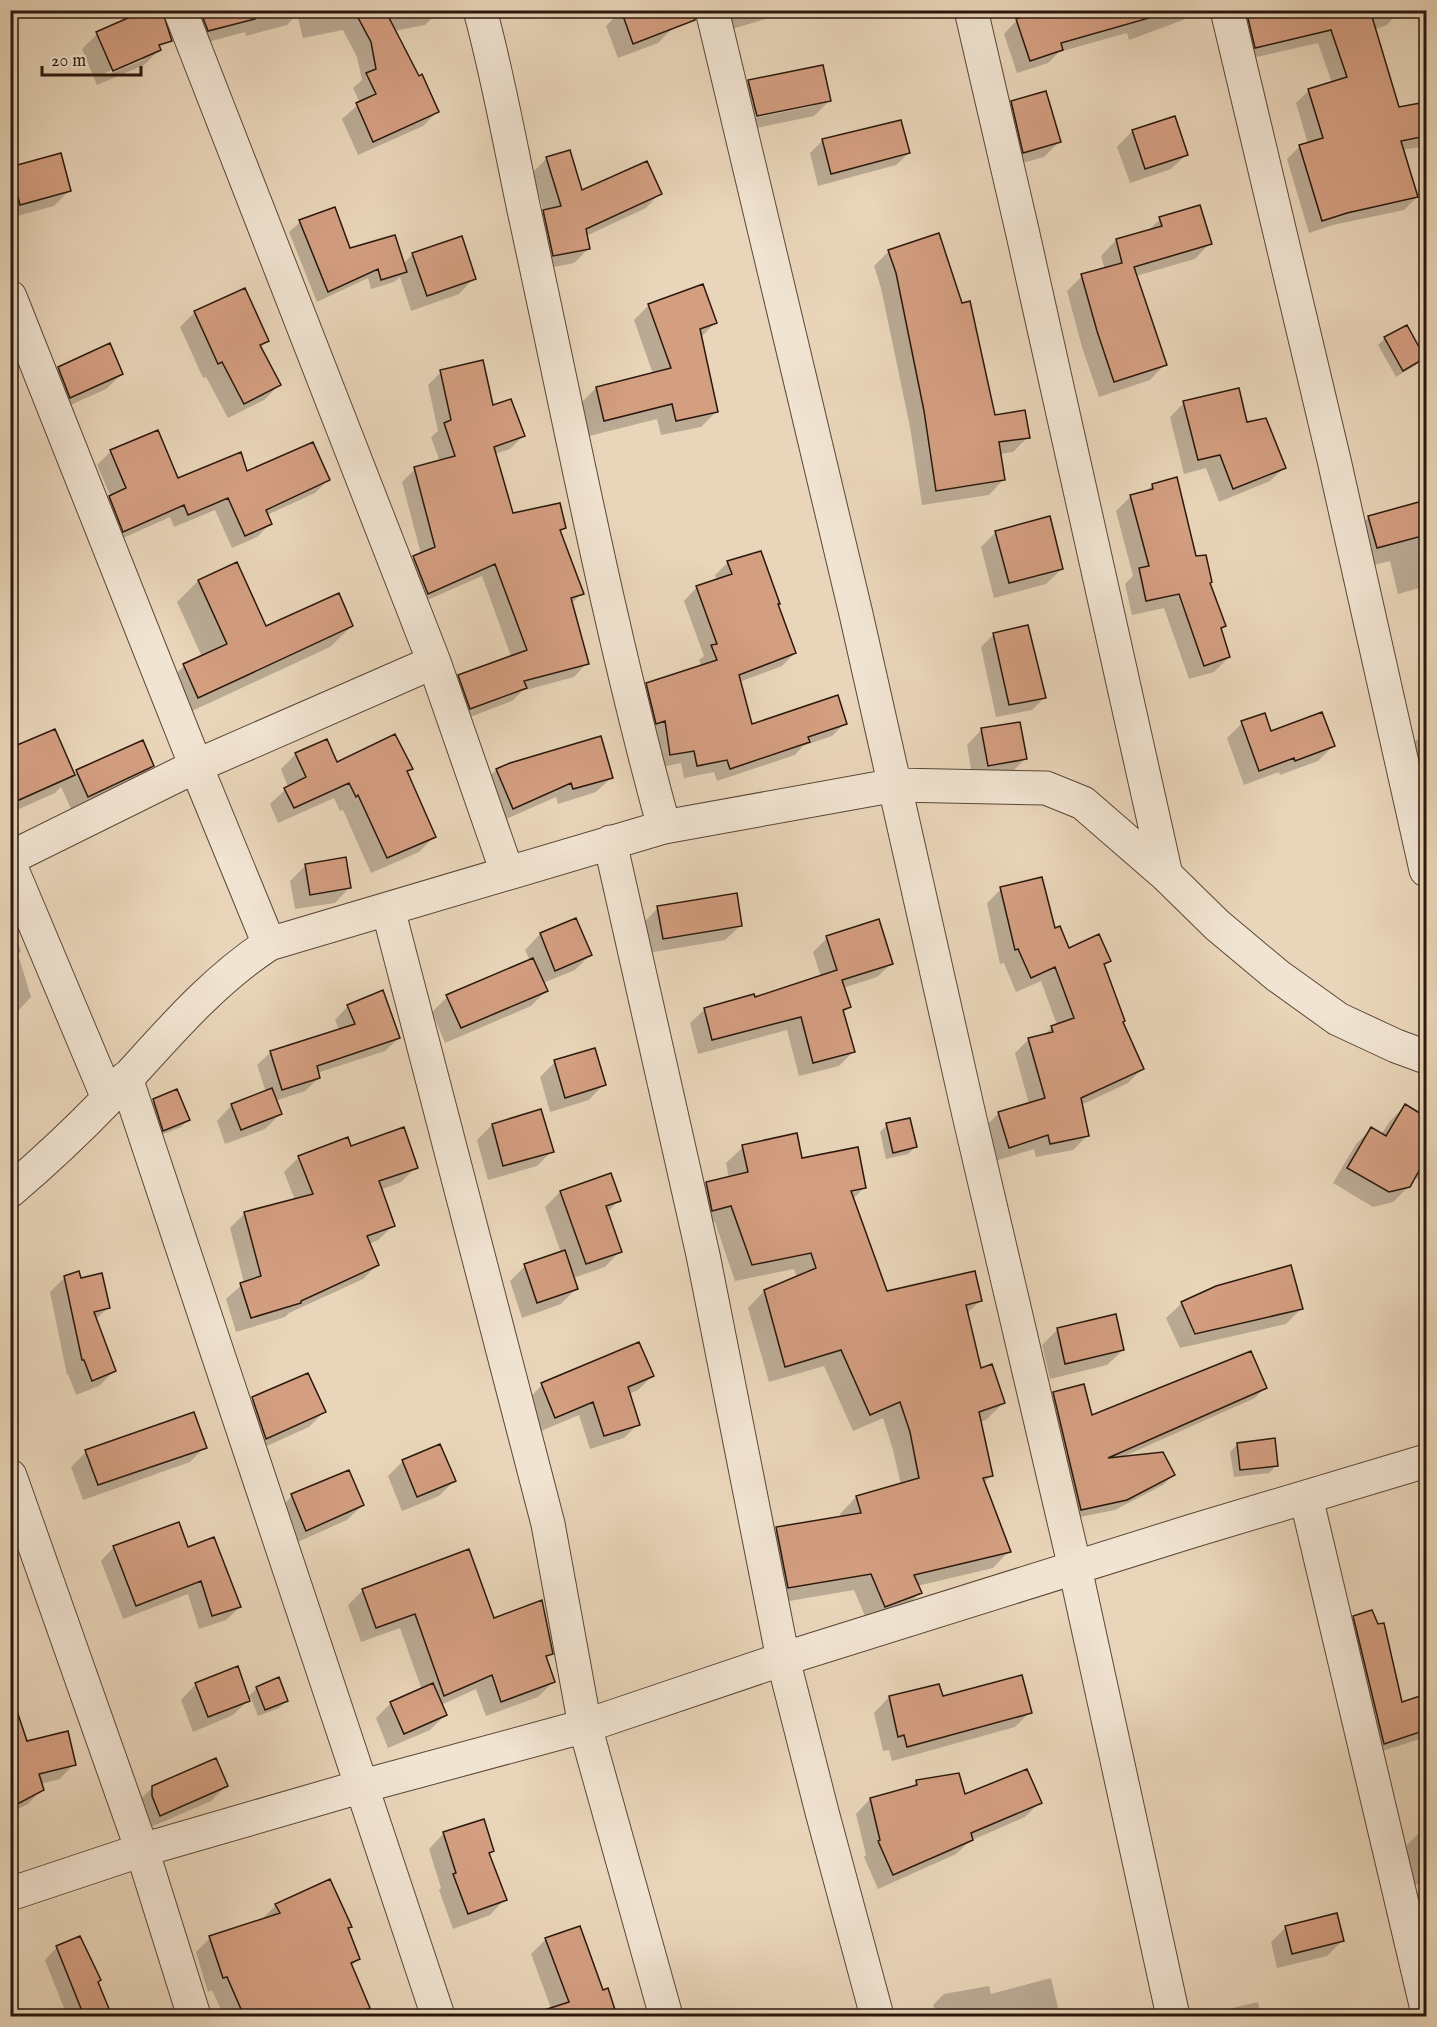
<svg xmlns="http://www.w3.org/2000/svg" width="1437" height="2027" viewBox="0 0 1437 2027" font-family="'IM FELL English',serif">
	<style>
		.shadow { fill: #0003; fill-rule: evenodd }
		.building { fill: #d49e81; stroke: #2a180c; stroke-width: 1.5 }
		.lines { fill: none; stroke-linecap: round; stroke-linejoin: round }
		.minor-casing { stroke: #5a4737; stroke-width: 35 }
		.minor { stroke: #f1e4d2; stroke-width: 33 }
	</style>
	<rect width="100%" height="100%" fill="#e9d5b9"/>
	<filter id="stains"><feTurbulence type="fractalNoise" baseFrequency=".00333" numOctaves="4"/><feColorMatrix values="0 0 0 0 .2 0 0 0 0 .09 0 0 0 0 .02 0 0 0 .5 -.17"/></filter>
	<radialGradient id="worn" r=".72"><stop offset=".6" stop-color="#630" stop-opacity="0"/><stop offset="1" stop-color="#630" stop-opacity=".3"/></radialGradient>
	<path class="shadow" d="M187 10H440L425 25 394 31 437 112 423 126 358 155 342 119 360 103 353 88 362 80 357 57 343 30 303 38 297 14 287 25 246 36 245 32 193 46Z
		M622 10 673 28 658 43 618 58 606 26Z
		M708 10H796L718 33Z
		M817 10H859L819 19Z
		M1023 10H1193L1183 20 1129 40 1127 33 1059 52 1048 63 1017 73 1004 34 1017 20 1025 18Z
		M1228 10H1400L1387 25 1373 30 1398 109 1426 104V146L1402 150 1417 197 1404 210 1333 225 1309 233 1287 159 1300 146 1308 144 1296 103 1309 90 1332 83 1318 43 1243 60Z
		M97 34 159 50 144 65 97 85 82 49ZM143 56V60L107 75 105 73Z
		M749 81 829 101 814 116 742 131 733 97ZM813 103V106L750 119 749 116Z
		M1012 102 1059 142 1044 157 1008 167 997 118Z
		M1132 131 1187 154 1171 169 1130 183 1117 147Z
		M823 140 909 153 896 165 818 186 810 153Z
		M547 158 581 193H660L646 208 586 236 589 248 574 263 539 270 529 226 544 212 532 173Z
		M10 168 70 190 54 206 10 218Z
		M1160 219 1210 243 1195 259 1136 276 1165 364 1150 380 1099 397 1082 347 1067 291 1082 276 1105 269 1101 256 1116 240 1147 232Z
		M300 222 349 250 403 264 413 254 474 278 459 294 411 311 400 277 394 282 371 289 368 278 317 302 289 232Z
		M889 251 993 416 1028 437 1013 452 999 454 1003 480 989 495 922 505 910 427 881 288 874 266Z
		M649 305 715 323 701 337 717 411 701 427 661 435 657 419 589 436 581 403 596 388 653 374 634 320Z
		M195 312 267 341 260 348 279 385 264 400 228 418 206 377 203 378 180 327Z
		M1385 338 1424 358 1416 365 1396 377 1378 345Z
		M59 368 122 374 106 389 55 412 43 383Z
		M441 372 492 407 523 436 510 449 495 454 512 515 564 528 560 533 582 593 571 604 587 663 574 677 522 691 512 701 457 722 446 690 459 677 511 656 482 576 414 606 401 571 414 557 421 554 402 482 415 469 440 462 431 437 438 431 428 385Z
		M1184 403 1285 467 1270 481 1219 502 1206 468 1184 474 1170 417Z
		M157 432 177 480 246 473 328 480 315 493 267 515 270 524 257 537 232 548 215 510 174 527 170 517 110 544 97 510 111 497 97 465 110 452Z
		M1153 485 1209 583 1224 626 1220 629 1229 657 1214 672 1189 679 1164 608 1132 615 1125 584 1133 576 1116 511 1131 496 1145 492Z
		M1426 502V586L1398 594 1390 561 1354 570 1346 540 1369 517Z
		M996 532 1062 569 1046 584 994 598 981 547Z
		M728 562 776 605 795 653 782 666 739 682 751 726 845 723 832 736 803 746 795 755 717 781 714 772 684 778 681 763 657 768 634 697 647 684 702 667 699 660 704 656 684 601 697 587 717 581 715 575Z
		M198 581 265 628 352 626 330 647 177 718 162 687 184 666 202 657 177 602Z
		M994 634 1044 698 1032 710 996 717 981 647Z
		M1242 723 1270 733 1333 746 1318 761 1280 775 1279 772 1244 785 1227 738Z
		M982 729 1025 759 1010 774 973 780 967 745Z
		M1426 737V807L1402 754 1416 740Z
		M142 742 152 766 137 781 72 811 61 787 55 793 10 813V750L73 775 76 771Z
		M296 754 336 764 411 769 406 773 434 837 419 852 371 873 343 810 340 811 334 798 278 823 270 804 288 787 281 769Z
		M496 770 612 777 596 792 558 804 556 797 497 823 481 785Z
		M305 866 350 887 335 903 295 909 290 881Z
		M1001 889 1054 930 1068 950 1109 961 1104 966 1122 1022 1142 1069 1128 1083 1081 1105 1087 1136 1073 1150 1036 1157 1034 1149 995 1161 984 1128 999 1113 1029 1104 1015 1053 1029 1039 1043 1036 1052 1027 1057 1025 1041 981 1016 992 1004 963 1000 964 987 903Z
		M658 908 741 925 725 940 648 953 643 923Z
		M576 920 590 955 575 970 543 983 546 991 531 1006 445 1043 432 1012 447 997 530 961 525 950 540 934Z
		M10 926 21 951 18 954 31 997 16 1013 10 1014Z
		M827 938 892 963 877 977 843 988 849 1007 843 1013 853 1052 839 1066 799 1076 787 1030 698 1054 690 1023 705 1009 754 999 821 977 813 952Z
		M348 1006 399 1038 385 1051 317 1073 319 1078 305 1091 275 1101 280 1114 265 1129 225 1144 217 1121 232 1105 266 1092 257 1065 271 1052 339 1030 335 1020Z
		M555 1062 604 1084 589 1100 550 1112 540 1077Z
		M154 1100 188 1120 181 1127 156 1137 146 1108Z
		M1405 1106 1426 1118V1187L1414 1176 1408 1187 1393 1202 1373 1207 1333 1183 1356 1144 1371 1129 1381 1135 1390 1121Z
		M492 1125 552 1151 537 1166 488 1180 477 1140Z
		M887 1125 915 1147 908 1154 886 1159 880 1132Z
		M743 1147 801 1160 864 1188 853 1199 886 1293 980 1301 966 1314 980 1370 1003 1403 986 1420 980 1422 992 1475 984 1483 1009 1551 993 1568 917 1586 920 1593 903 1609 868 1623 854 1590 772 1604 760 1545 777 1529 841 1518 840 1514 856 1497 901 1485 893 1450 883 1418 853 1431 824 1366 769 1382 748 1308 764 1291 797 1277 794 1269 735 1281 715 1222 696 1227 690 1200 706 1183 729 1178 726 1163Z
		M350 1148 416 1167 401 1182 380 1190 393 1226 378 1240 369 1244 378 1264 363 1279 289 1313 285 1317 236 1332 226 1299 244 1283 230 1228 245 1213 295 1200 284 1172 299 1157Z
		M560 1192 619 1200 607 1213 620 1251 605 1267 573 1278 576 1289 561 1304 522 1318 510 1281 525 1266 561 1253 545 1207Z
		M65 1277 80 1280 108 1308 95 1320 114 1371 99 1386 76 1395 68 1374 67 1375 50 1292Z
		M1182 1303 1302 1308 1286 1324 1180 1348 1166 1318Z
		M1057 1330 1123 1350 1107 1365 1050 1379 1042 1345Z
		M652 1376 638 1390 629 1394 638 1424 624 1438 590 1449 579 1415 541 1431 528 1399 542 1385Z
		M1265 1387 1255 1398 1120 1458 1173 1475 1163 1485 1115 1510 1070 1519 1043 1404 1054 1393 1091 1417Z
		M253 1399 325 1411 309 1427 251 1453 238 1414Z
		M1238 1444 1277 1465 1269 1473 1234 1477 1230 1452Z
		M205 1447 190 1462 83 1500 71 1467 86 1452Z
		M403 1461 454 1481 439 1496 402 1511 388 1476Z
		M292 1496 363 1505 347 1520 291 1545 277 1511Z
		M114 1547 187 1549 240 1607 226 1620 199 1629 188 1594 123 1619 101 1561Z
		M363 1590 493 1620 551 1653 545 1659 553 1682 538 1697 486 1716 476 1689 441 1705 445 1715 430 1730 388 1748 376 1718 391 1703 422 1690 400 1628 361 1642 348 1605Z
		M1354 1618 1401 1704 1426 1701V1737L1373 1754 1343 1629Z
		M196 1684 248 1697 257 1688 287 1700 279 1708 258 1716 251 1698 233 1715 193 1732 181 1700Z
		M938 1686 942 1698 1030 1712 1015 1727 892 1761 889 1750 883 1751 874 1713 889 1697Z
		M10 1752 74 1764 60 1779 40 1784 42 1789 28 1804 10 1813Z
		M916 1782 964 1796 1040 1802 1025 1817 970 1841 956 1854 878 1889 864 1857 866 1855 856 1814 870 1799 910 1789Z
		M226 1786 211 1801 144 1830 137 1802 153 1787Z
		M444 1833 493 1851 489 1855 505 1899 490 1915 453 1929 439 1890 441 1888 429 1849Z
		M1426 1833V1882L1412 1886 1402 1850 1417 1835Z
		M276 1905 350 1927 347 1929 358 1959 351 1966 372 2016H224L212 1990 208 1992 196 1952 210 1938 262 1919Z
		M1286 1927 1342 1941 1327 1956 1277 1968 1271 1942Z
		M546 1939 602 1992 607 1990 615 2016H554L531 1954Z
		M57 1947 97 1983 110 2016H67L45 1960Z
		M1051 1978 1060 2016H937L933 2005 944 1994 989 1986 991 1994Z
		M1258 2002 1261 2016H1205L1207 2014Z"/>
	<path class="building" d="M146 10H162L172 41 159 45 161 50 113 71 96 32Z
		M200 10H254L255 19 208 31Z
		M354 10H385L419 76 422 74 439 112 373 142 356 103 376 94 366 73 376 69 371 42Z
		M621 10H694L695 20 633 44Z
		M1041 10H1148L1149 18 1061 43 1063 50 1030 61 1016 19Z
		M1246 10H1370L1399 107 1426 102V136L1401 141 1418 197 1347 213 1322 221 1299 145 1323 138 1308 89 1347 77 1331 30 1255 48Z
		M823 65 831 101 757 116 748 80Z
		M1046 91 1061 142 1023 153 1011 101Z
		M1175 116 1188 155 1145 169 1132 130Z
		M901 120 910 153 831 174 822 139Z
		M570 150 582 190 647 161 662 194 586 229 590 249 553 256 543 210 561 206 546 157Z
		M61 153 71 191 20 205 10 167Z
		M1200 205 1212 244 1134 267 1167 365 1114 382 1097 331 1081 274 1122 263 1116 239 1162 226 1159 217Z
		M335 207 350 248 395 235 407 272 381 280 378 269 328 292 299 220Z
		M939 233 962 303 970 301 995 415 1025 410 1030 438 999 442 1005 480 936 491 924 411 896 273 888 250Z
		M462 236 476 279 427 296 412 253Z
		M703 284 717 323 700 329 718 412 676 421 672 404 604 421 596 387 671 368 648 304Z
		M245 288 269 341 260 345 281 385 244 404 222 362 218 364 194 311Z
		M1407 325 1425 358 1403 371 1384 337Z
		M110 343 123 374 70 398 58 367Z
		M483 360 493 405 511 399 525 436 494 447 513 513 560 503 566 528 560 530 584 594 571 598 589 664 524 681 527 688 470 709 458 675 527 650 495 564 428 594 413 556 435 547 414 467 455 456 444 423 451 420 440 370Z
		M1239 388 1247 422 1266 418 1286 468 1233 489 1220 455 1198 460 1183 401Z
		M158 430 178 478 241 452 247 471 313 442 330 480 266 510 272 524 245 536 228 498 188 515 184 505 123 532 109 496 126 488 110 450Z
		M1177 477 1196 556 1206 555 1212 582 1210 583 1226 626 1221 628 1230 657 1204 666 1179 594 1146 601 1139 568 1149 566 1130 495 1153 489 1152 484Z
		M1426 500V535L1377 548 1368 516Z
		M1050 516 1063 569 1009 583 995 531Z
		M761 551 780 604H778L796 653 739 675 752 724 838 695 847 724 808 737 810 742 730 769 727 760 697 766 694 751 670 755 665 721 656 724 646 683 717 660 711 645 717 644 696 586 732 574 727 561Z
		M237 562 266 626 339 593 353 626 198 698 183 664 227 644 198 580Z
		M1028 625 1046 698 1009 705 993 633Z
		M1322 712 1335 746 1295 761 1294 758 1259 771 1241 721 1265 713 1271 731Z
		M1020 722 1027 759 988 766 981 728Z
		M55 729 75 775 10 804V748Z
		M395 734 413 769 407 771 436 837 387 858 358 795 356 797 349 783 294 808 284 788 306 777 295 753 327 739 337 762Z
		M601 736 613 778 573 789 571 783 513 809 496 769 510 763Z
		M143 740 154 766 88 797 76 770Z
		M346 857 351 888 310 895 305 864Z
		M1042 877 1055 928 1060 926 1069 948 1099 934 1111 961 1104 964 1125 1021 1123 1022 1144 1069 1081 1098 1089 1136 1050 1144 1048 1135 1009 1148 998 1112 1045 1098 1028 1038 1053 1032 1051 1026 1074 1018 1055 967 1031 978 1018 949 1015 950 1000 887Z
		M737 893 742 926 663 939 657 906Z
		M576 918 592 955 555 971 540 933Z
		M879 919 893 964 842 980 851 1007 843 1010 855 1052 813 1063 801 1017 712 1040 704 1008 754 994 755 997 837 970 826 936Z
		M533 958 548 991 461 1028 446 995Z
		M383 990 400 1038 317 1066 320 1078 282 1090 270 1051 355 1024 347 1005Z
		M595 1048 606 1085 565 1098 554 1060Z
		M272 1088 282 1114 241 1130 231 1104Z
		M177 1089 190 1120 163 1131 153 1099Z
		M1405 1104 1426 1117V1158L1410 1187 1389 1192 1347 1168 1371 1127 1386 1136Z
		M541 1109 554 1152 503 1166 492 1124Z
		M910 1118 917 1147 893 1153 886 1123Z
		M404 1127 418 1168 379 1181 395 1226 367 1236 379 1265 301 1301V1303L251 1318 240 1283 261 1276 244 1212 313 1194 298 1156 348 1137 351 1146Z
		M797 1133 802 1158 858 1147 866 1188 851 1191 887 1291 975 1271 982 1301 966 1305 981 1368 992 1364 1005 1403 979 1412 993 1476 983 1478 1011 1552 914 1575 922 1593 885 1607 871 1574 788 1588 776 1527 861 1513 856 1496 919 1478 910 1432 900 1402 870 1415 841 1350 785 1367 764 1290 816 1268 811 1253 752 1265 731 1206 712 1211 706 1182 748 1172 742 1145Z
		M611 1173 621 1201 606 1206 622 1252 586 1264 560 1191Z
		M565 1250 578 1289 537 1303 524 1264Z
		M1291 1265 1303 1309 1195 1334 1181 1302 1216 1286Z
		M79 1271 81 1278 102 1273 110 1308 94 1312 116 1371 92 1381 84 1360H82L64 1276Z
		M1116 1314 1124 1350 1065 1364 1057 1328Z
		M639 1342 654 1376 628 1387 640 1425 604 1436 593 1402 555 1418 541 1383Z
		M1251 1351 1267 1388 1108 1458 1163 1452 1175 1475 1127 1500 1081 1510 1053 1392 1084 1384 1092 1415Z
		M308 1373 326 1412 266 1439 252 1397Z
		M194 1412 207 1448 98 1485 85 1450Z
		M1275 1438 1278 1466 1240 1470 1237 1443Z
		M440 1444 456 1481 417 1497 402 1460Z
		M349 1470 364 1505 306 1531 291 1494Z
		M179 1522 188 1547 214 1537 241 1607 212 1616 201 1581 136 1606 113 1546Z
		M469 1549 494 1618 542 1600 553 1654 546 1656 555 1682 501 1702 492 1675 444 1696 415 1614 376 1628 362 1589Z
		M1372 1610 1378 1624 1384 1623 1402 1702 1426 1694V1730L1384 1744 1353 1616Z
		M238 1666 250 1701 208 1717 195 1683Z
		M1022 1675 1032 1713 907 1747 904 1735 898 1737 889 1696 939 1684 943 1696Z
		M279 1677 288 1701 265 1710 256 1687Z
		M433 1683 447 1715 404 1734 390 1702Z
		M15 1705 27 1741 68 1731 76 1765 39 1774 44 1790 10 1808V1706Z
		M216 1758 228 1786 160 1816 152 1796V1786Z
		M1027 1769 1042 1803 971 1833 973 1840 893 1875 878 1841 880 1840 870 1798 917 1785 916 1780 959 1773 965 1794Z
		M484 1819 494 1851 489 1853 507 1900 468 1914 453 1874 456 1873 443 1832Z
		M330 1879 352 1927 348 1928 360 1959 351 1963 370 2008 350 2016H244L227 1977 223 1978 209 1936 280 1913 275 1904Z
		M1337 1913 1344 1941 1292 1954 1285 1926Z
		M580 1926 603 1990 608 1988 617 2016H539L538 2012 569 2002 545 1938Z
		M80 1936 101 1980 98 1982 112 2016H84L56 1946Z"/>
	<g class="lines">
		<g class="minor-casing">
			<path id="minor" d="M180 10 434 662 507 872
				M480 10C498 76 510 144 524 210 569 416 608 624 664 827
				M712 10 856 614 969 1115 1075 1568 1173 2016
				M971 10 1022 230 1166 875
				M1227 10 1334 460 1426 870
				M10 297 196 766 269 944
				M610 842 703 1255 783 1659 822 1812 877 2016
				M10 858 196 766 434 662
				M10 865 108 1098
				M388 909 548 1524 585 1726 666 2016
				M126 1078 438 2016
				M10 1191C44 1162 76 1132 107 1100 159 1045 205 986 269 944L664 827 896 785 1046 788 1083 803 1166 875 1217 925 1278 976 1338 1019 1396 1046 1426 1057
				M10 1476 142 1850 194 2016
				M1306 1497 1426 2005
				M10 1894 142 1850 363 1786 585 1726 783 1659 1192 1531 1426 1461"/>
		</g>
		<use href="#minor" class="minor"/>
	</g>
	<rect width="1437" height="2027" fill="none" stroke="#e9d5b9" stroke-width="36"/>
	<rect x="12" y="12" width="1413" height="2003" fill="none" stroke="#2a180c" stroke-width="3"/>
	<rect x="18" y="18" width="1401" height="1991" fill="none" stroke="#2a180c" stroke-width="1.5"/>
	<path d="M42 66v9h99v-9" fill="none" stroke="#2a180c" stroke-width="3"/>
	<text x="51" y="66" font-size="18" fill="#2a180c" stroke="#f1e4d2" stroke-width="4.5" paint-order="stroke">20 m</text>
	<rect width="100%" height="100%" filter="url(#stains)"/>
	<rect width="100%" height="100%" fill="url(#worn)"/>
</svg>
